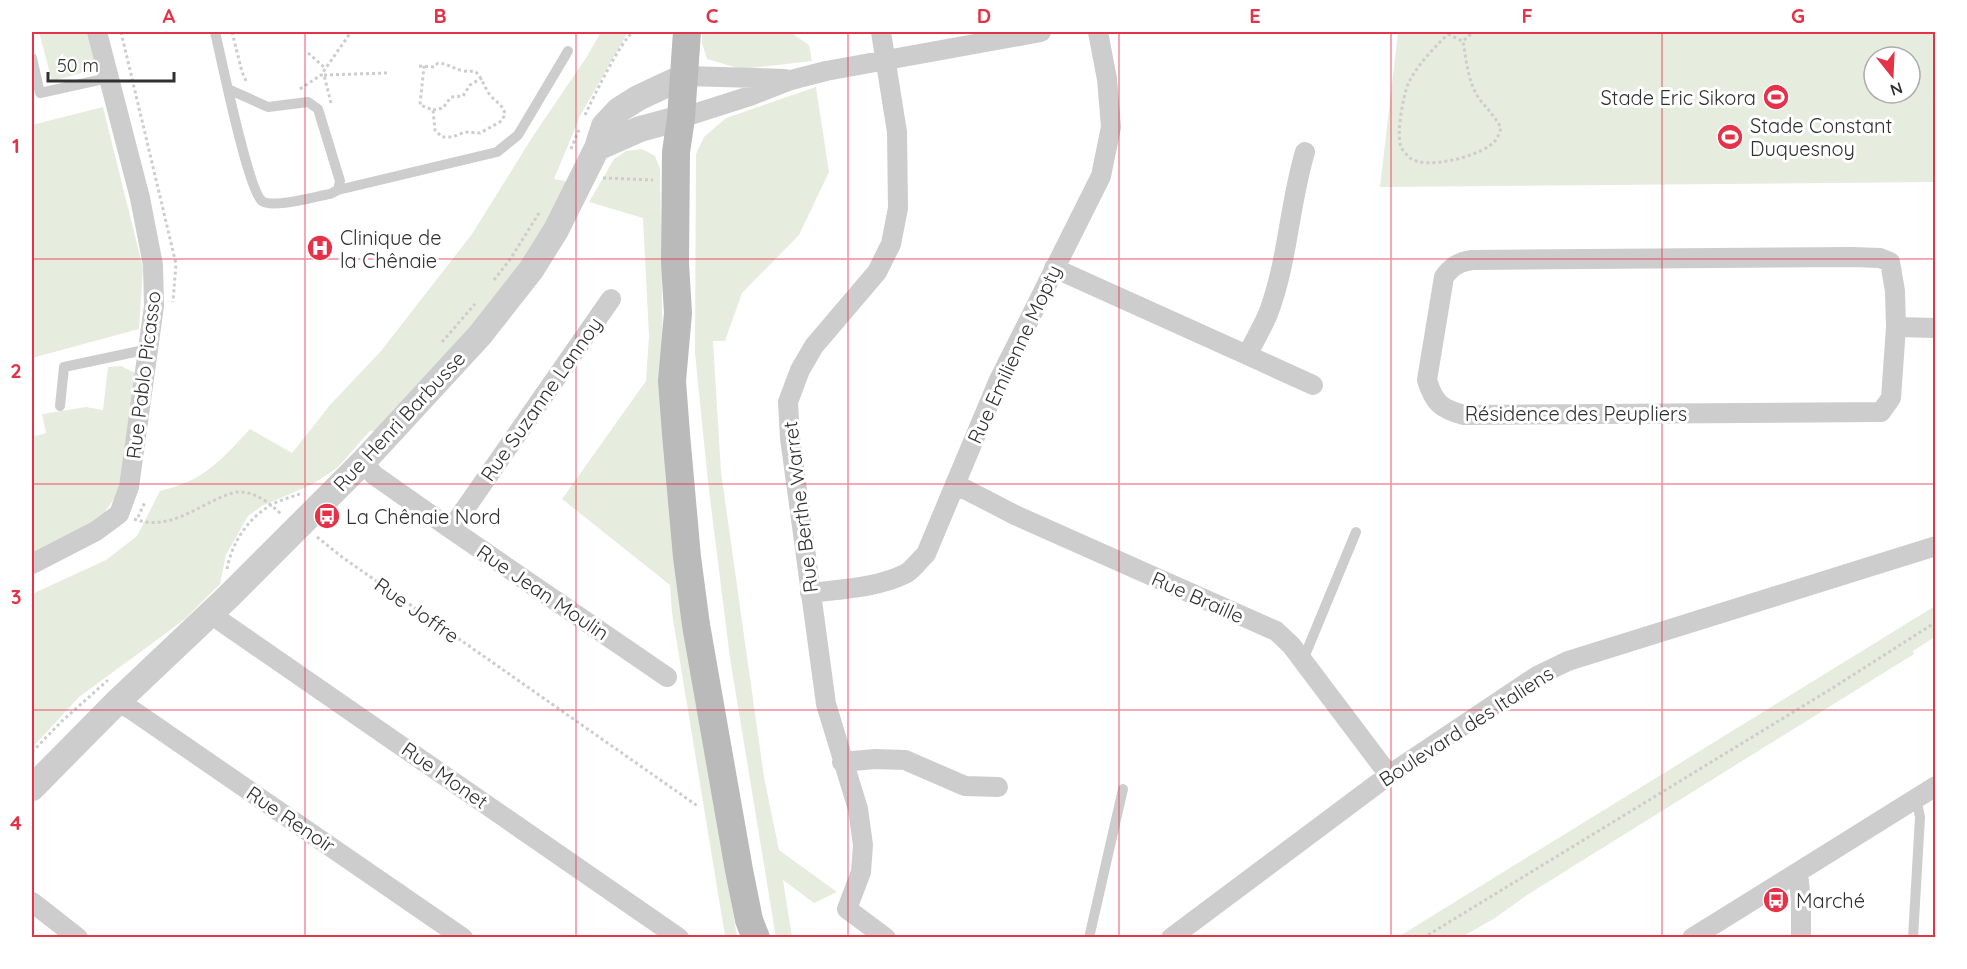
<svg xmlns="http://www.w3.org/2000/svg" width="1967" height="969" viewBox="0 0 1967 969" font-family="Quicksand,sans-serif">
	<style>
		.green { fill: #e6edde; fill-rule: evenodd }
		.lines { fill: none; stroke-linecap: round; stroke-linejoin: round }
		.path { stroke: #cdcdcd; stroke-width: 3; stroke-dasharray: 3 3; stroke-linecap: butt }
		.service { stroke: #cdcdcd; stroke-width: 10 }
		.minor { stroke: #cdcdcd; stroke-width: 20 }
		.tertiary { stroke: #cdcdcd; stroke-width: 26 }
		.secondary { stroke: #bababa; stroke-width: 28 }
		.grid { fill: none; stroke: #e63248; stroke-width: 1.5; stroke-opacity: 0.55 }
		.labels { text-anchor: middle; dominant-baseline: central; stroke-width: 6; stroke-linejoin: round; paint-order: stroke }
		.poi-label { font-size: 20px; fill: #303030; stroke: #fff; text-anchor: start }
		.street-label { font-size: 20px; fill: #303030; stroke: #fff }
		.neatline { fill: none; stroke: #e63248; stroke-width: 2 }
		.grid-label { font-size: 20px; text-anchor: middle; font-weight: bold; fill: #e63248 }
	</style>
	<rect width="100%" height="100%" fill="#fff"/>
	<path class="green" d="M39 32H87L95 63 89 71 52 81Z
		M601 32H628L581 114 554 179 570 182 530 258 382 430 370 431 337 468 313 484 262 506 248 516 226 555 220 584 186 618 169 631 79 697 32 748V594L106 560 137 536 160 491C205 480 219 462 250 429L292 453 330 405 381 351 472 234 533 136 586 58Z
		M702 32H790L809 45 812 61 741 69 707 59 702 43Z
		M1398 32H1935V182L1380 187ZM1874 57H1910V93H1874Z
		M816 87 829 172 799 235 742 293 725 341H713L721 472 764 777 779 850 837 892 814 903 783 880 792 937 776 938 730 658 708 482 695 353 696 154 704 137 726 118Z
		M103 107 143 268 139 329 32 358V125Z
		M642 149 655 156 660 169 663 356 729 889 737 937 725 936 672 613 670 585 562 499 646 381 649 336 643 218 589 202 614 159 626 151Z
		M121 366 135 373 120 490 105 512 91 529 32 555V437L46 433 42 414 86 407 103 410 108 367Z
		M1935 606V637L1913 651 1914 654 1527 895 1495 918 1462 937H1398Z"/>
	<g class="lines">
		<path class="path" d="M121 32 176 264 173 302
			M232 32 242 72 247 83
			M1448 32V34C1433 49 1417 65 1408 84 1403 97 1396 134 1401 147 1402 150 1408 156 1410 158 1426 170 1474 157 1489 146 1496 142 1499 135 1501 128 1495 116 1486 108 1478 97 1468 81 1466 59 1463 41L1473 32
			M1448 34 1462 41
			M308 53 325 68
			M419 66 434 67 438 63C453 64 455 73 475 71 482 78 483 84 488 92 493 101 504 104 505 115L500 122 480 133 465 132 452 137H442L435 130 433 110 420 105 424 66
			M324 75 387 73
			M300 89 321 75
			M331 103 324 75H321L351 32
			M433 110 443 108 451 97 463 96 470 85 482 78
			M585 115C593 98 620 42 633 32
			M571 149 579 130
			M603 178 653 180
			M494 280 511 258 539 213
			M442 342 475 304
			M138 517 145 502
			M134 519C173 533 201 501 236 492 255 491 268 502 281 514
			M317 537 342 557 699 807
			M227 569C232 543 247 519 271 505 280 500 292 497 302 493
			M32 752 62 721 108 680
			M1423 938 1831 689 1936 622"/>
		<path class="service" d="M215 32C221 57 248 190 262 201 273 209 316 196 330 194L338 190 340 181 318 109 308 102 268 107 228 89
			M32 58 40 93 108 78
			M338 190 497 152 518 135 568 51
			M60 406 64 367 149 349
			M1303 660 1356 532
			M1089 938 1123 789
			M1913 938 1920 817 1916 798"/>
		<path class="minor" d="M881 32 897 132 898 208 891 244 877 272 814 346 800 370 788 402 790 438 826 704 858 809 863 845 861 872 847 909 886 938
			M685 76 785 79
			M681 118 750 96 791 80 826 71 1041 32
			M1852 257 1880 258 1890 262 1895 291 1896 327 1891 398 1881 412 1464 415C1441 409 1434 403 1427 380L1444 277C1452 266 1459 262 1472 260Z
			M1054 268 1247 355C1254 342 1262 328 1268 314 1288 262 1289 205 1305 152
			M1896 327 1936 328
			M1247 355 1313 385
			M363 462 374 475 451 529 667 677
			M955 484 1015 515 1276 631 1291 645 1389 775
			M451 529 611 299
			M32 564 96 531 119 514 129 487 154 306 153 265 140 198 97 32
			M810 593C841 589 876 588 905 574 913 570 919 560 926 554L998 382 1101 176 1111 127 1107 79 1098 32
			M211 613 222 622 679 938
			M117 702 132 710 463 938
			M842 762 875 759 905 760 965 786 998 787
			M1798 872 1801 901V938
			M32 902 78 938
			M1171 938 1389 775 1537 676 1568 661 1936 546
			M1692 938 1936 786"/>
		<path class="tertiary" d="M597 148 640 129 681 118
			M32 788 117 702 228 597 363 462 480 335 531 270 556 230 597 148 604 126 619 110 638 98 685 76"/>
		<path class="secondary" d="M687 32 681 118 676 152 675 263 678 313 672 381 676 434 687 557 696 625 739 870 749 920 756 938"/>
	</g>
	<path class="grid" d="M305 32V938M576 32V938M848 32V938M1119 32V938M1391 32V938M1662 32V938M32 259H1936M32 484H1936M32 710H1936"/>
	<defs>
		<g id="stadium-disc" transform="scale(1.35)"><circle r="9.5" fill="#e63248" stroke="#fff"/><path d="M0-5a6.5 5 0 1 0 0 10a6.5 5 0 1 0 0-10ZM-3.5-1.8h7v3.6h-7Z" fill="#fff"/></g>
		<g id="hospital-disc" transform="scale(1.35)"><circle r="9.5" fill="#e63248" stroke="#fff"/><path d="M-5-5h3v3.5h4V-5h3V5h-3V1.5h-4V5h-3Z" fill="#fff"/></g>
		<g id="bus-disc" transform="scale(1.35)"><circle r="9.5" fill="#e63248" stroke="#fff"/><path d="M-5-6H5V4H4V6H2V4H-2V6H-4V4H-5ZM-3.5-4V0h7V-4ZM-3.5 1.2v1.5H-2V1.2ZM2 1.2v1.5H3.5V1.2Z" fill="#fff"/></g>
	</defs>
	<g fill-rule="evenodd">
		<use href="#stadium-disc" x="1776" y="97"/>
		<use href="#stadium-disc" x="1730" y="137"/>
		<use href="#hospital-disc" x="320" y="248"/>
		<use href="#bus-disc" x="327" y="516"/>
		<use href="#bus-disc" x="1776" y="900"/>
	</g>
	<g class="labels">
		<g class="poi-label">
			<text x="1756" y="97" text-anchor="end">Stade Eric Sikora</text>
			<text x="1750" y="125">Stade Constant<tspan x="1750" dy="23">Duquesnoy</tspan></text>
			<text x="340" y="237">Clinique de<tspan x="340" dy="23">la Chênaie</tspan></text>
			<text x="346" y="516">La Chênaie Nord</text>
			<text x="1796" y="900">Marché</text>
		</g>
		<g class="street-label">
			<text transform="translate(1014 354) rotate(-65)">Rue Emilienne Mopty</text>
			<text transform="translate(143 375) rotate(-83)">Rue Pablo Picasso</text>
			<text transform="translate(541 399) rotate(-55)">Rue Suzanne Lannoy</text>
			<text x="1576" y="413">Résidence des Peupliers</text>
			<text transform="translate(399 421) rotate(-47)">Rue Henri Barbusse</text>
			<text transform="translate(800 507) rotate(-97)">Rue Berthe Warret</text>
			<text transform="translate(543 592) rotate(34)">Rue Jean Moulin</text>
			<text transform="translate(1198 597) rotate(24)">Rue Braille</text>
			<text transform="translate(417 610) rotate(35)">Rue Joffre</text>
			<text transform="translate(1466 726) rotate(-33)">Boulevard des Italiens</text>
			<text transform="translate(445 775) rotate(35)">Rue Monet</text>
			<text transform="translate(291 819) rotate(34)">Rue Renoir</text>
		</g>
	</g>
	<rect width="1967" height="969" fill="none" stroke="#ffffff" stroke-width="66"/>
	<g transform="translate(1892 75) rotate(162)"><circle r="28" fill="#ffffff" stroke="#acacac" stroke-width="1.5"/>
	<path d="M0-4.5L10 22L0 15L-10 22Z" fill="#e63248"/>
	<text y="-9" font-size="16" font-weight="bold" text-anchor="middle" fill="#303030">N</text>
	</g>
	<path d="M48 72v9h126v-9" fill="none" stroke="#303030" stroke-width="3"/>
	<text x="57" y="72" font-size="18" fill="#303030" stroke="#ffffff" stroke-width="4.5" paint-order="stroke">50 m</text>
	<rect x="33" y="33" width="1901" height="903" class="neatline"/>
	<g class="grid-label">
		<text x="169" y="23">A</text>
		<text x="440" y="23">B</text>
		<text x="712" y="23">C</text>
		<text x="984" y="23">D</text>
		<text x="1255" y="23">E</text>
		<text x="1527" y="23">F</text>
		<text x="1798" y="23">G</text>
		<text x="16" y="153">1</text>
		<text x="16" y="378">2</text>
		<text x="16" y="604">3</text>
		<text x="16" y="830">4</text>
	</g>
</svg>
